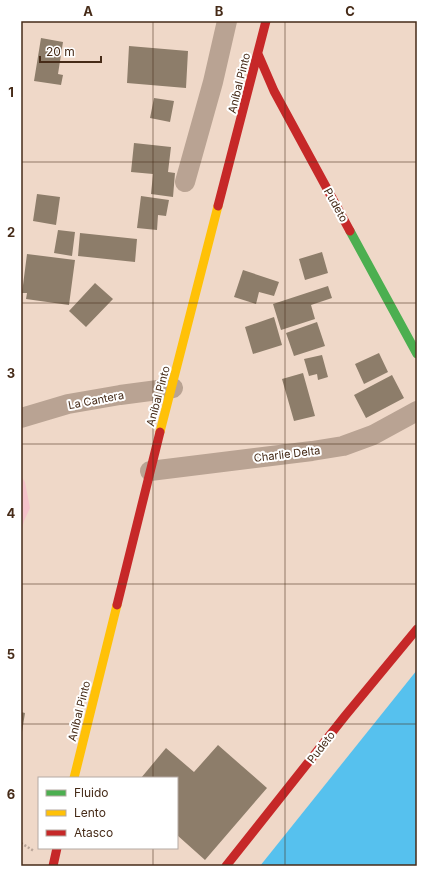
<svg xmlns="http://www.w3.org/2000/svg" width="438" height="887" viewBox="0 0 438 887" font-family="Inter,sans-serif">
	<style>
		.green { fill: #f5c3ca }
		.water { fill: #56c1ee }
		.building { fill: #8d7d6a }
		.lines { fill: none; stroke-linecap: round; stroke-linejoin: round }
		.path { stroke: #b9a598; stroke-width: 2.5; stroke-dasharray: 2 2; stroke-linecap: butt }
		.street { stroke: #b9a393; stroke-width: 20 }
		.fast { stroke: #4caf50; stroke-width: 9 }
		.slow { stroke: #ffc107; stroke-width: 9 }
		.jam { stroke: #c62828; stroke-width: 9 }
		.grid { fill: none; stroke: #462b18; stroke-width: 1; stroke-opacity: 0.55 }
		.labels { text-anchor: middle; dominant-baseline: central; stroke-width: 4; stroke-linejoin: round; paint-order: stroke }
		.street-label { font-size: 11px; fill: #462b18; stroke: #fff }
		.neatline { fill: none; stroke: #462b18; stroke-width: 1.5 }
		.grid-label { font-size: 13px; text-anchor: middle; font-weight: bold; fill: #462b18 }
	</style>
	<rect width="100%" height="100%" fill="#efd8c8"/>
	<path class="green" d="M21 476 25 482 30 508 24 521 21 532Z"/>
	<path class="water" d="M417 670V866H260Z"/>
	<path class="building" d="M41 38 63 42 58 74 63 75 61 85 34 81Z
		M129 46 188 51 186 88 127 83Z
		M154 98 174 101 170 122 150 118Z
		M134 143 171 147 168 172 175 173 173 197 151 194 153 174 131 172Z
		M37 194 60 197 56 225 33 221Z
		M141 196 169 200 166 216 158 215 157 230 137 228Z
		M58 230 75 232 72 256 54 253Z
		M80 233 137 239 135 262 78 256Z
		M322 252 328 273 305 280 299 259Z
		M27 254 75 260 69 305 26 299 27 293H22Z
		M243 270 279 282 274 296 259 292 256 304 234 297Z
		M95 283 113 299 86 327 69 311Z
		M328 286 332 298 311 305 315 319 281 330 273 304Z
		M274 317 282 345 253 354 245 327Z
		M317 322 325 346 294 356 286 333Z
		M379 353 388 372 364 384 355 364Z
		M322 355 328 377 318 380 317 374 309 376 304 359Z
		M303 373 315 416 294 421 282 379Z
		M392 375 404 398 366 418 354 395Z
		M21 712 25 713 22 732H21Z
		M218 745 267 788 205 860 177 835V778H141L166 748 194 772Z"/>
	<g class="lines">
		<path class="path" d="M21 843 34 851"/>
		<path class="street" d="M185 182 213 82 227 21
			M21 418 68 404 120 395 173 388
			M150 471 312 451 343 446 373 435 417 411"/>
		<path class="fast" d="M350 231 417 354"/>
		<path class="slow" d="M160 432 218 206
			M74 778 117 605"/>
		<path class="jam" d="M258 54 274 91 350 231
			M218 206 266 21
			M117 605 160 432
			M53 866 57 848
			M226 866 345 716 417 629"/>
	</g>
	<path class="grid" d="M153 21V778M285 21V866M21 162H417M21 303H417M21 444H417M21 584H417M21 724H417M153 848V866"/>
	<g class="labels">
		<g class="street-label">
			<text transform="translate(239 83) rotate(-76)">Aníbal Pinto</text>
			<text transform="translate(336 205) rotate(61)">Pudeto</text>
			<text transform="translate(158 396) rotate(-75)">Aníbal Pinto</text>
			<text transform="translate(96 400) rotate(-11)">La Cantera</text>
			<text transform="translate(287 454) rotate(-7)">Charlie Delta</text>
			<text transform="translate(79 711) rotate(-76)">Aníbal Pinto</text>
			<text transform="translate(321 747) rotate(-52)">Pudeto</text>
		</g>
	</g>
	<rect width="438" height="887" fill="none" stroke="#ffffff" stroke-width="44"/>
	<rect x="38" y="777" width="140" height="72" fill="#ffffff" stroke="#b5aaa3"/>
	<rect x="46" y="790" width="20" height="6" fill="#4caf50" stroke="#b5aaa3"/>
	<text x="74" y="797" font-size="12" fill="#462b18">Fluido</text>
	<rect x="46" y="810" width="20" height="6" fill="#ffc107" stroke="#b5aaa3"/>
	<text x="74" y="817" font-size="12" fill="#462b18">Lento</text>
	<rect x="46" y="830" width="20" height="6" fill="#c62828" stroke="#b5aaa3"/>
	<text x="74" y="837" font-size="12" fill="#462b18">Atasco</text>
	<path d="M40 56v6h61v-6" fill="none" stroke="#462b18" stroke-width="2"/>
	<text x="46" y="56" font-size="12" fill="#462b18" stroke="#ffffff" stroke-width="3" paint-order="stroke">20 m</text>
	<rect x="22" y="22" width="394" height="843" class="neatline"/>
	<g class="grid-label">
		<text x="88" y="16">A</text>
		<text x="219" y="16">B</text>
		<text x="350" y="16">C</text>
		<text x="11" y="97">1</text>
		<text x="11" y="237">2</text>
		<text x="11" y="378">3</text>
		<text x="11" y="518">4</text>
		<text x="11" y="659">5</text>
		<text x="11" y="799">6</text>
	</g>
</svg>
